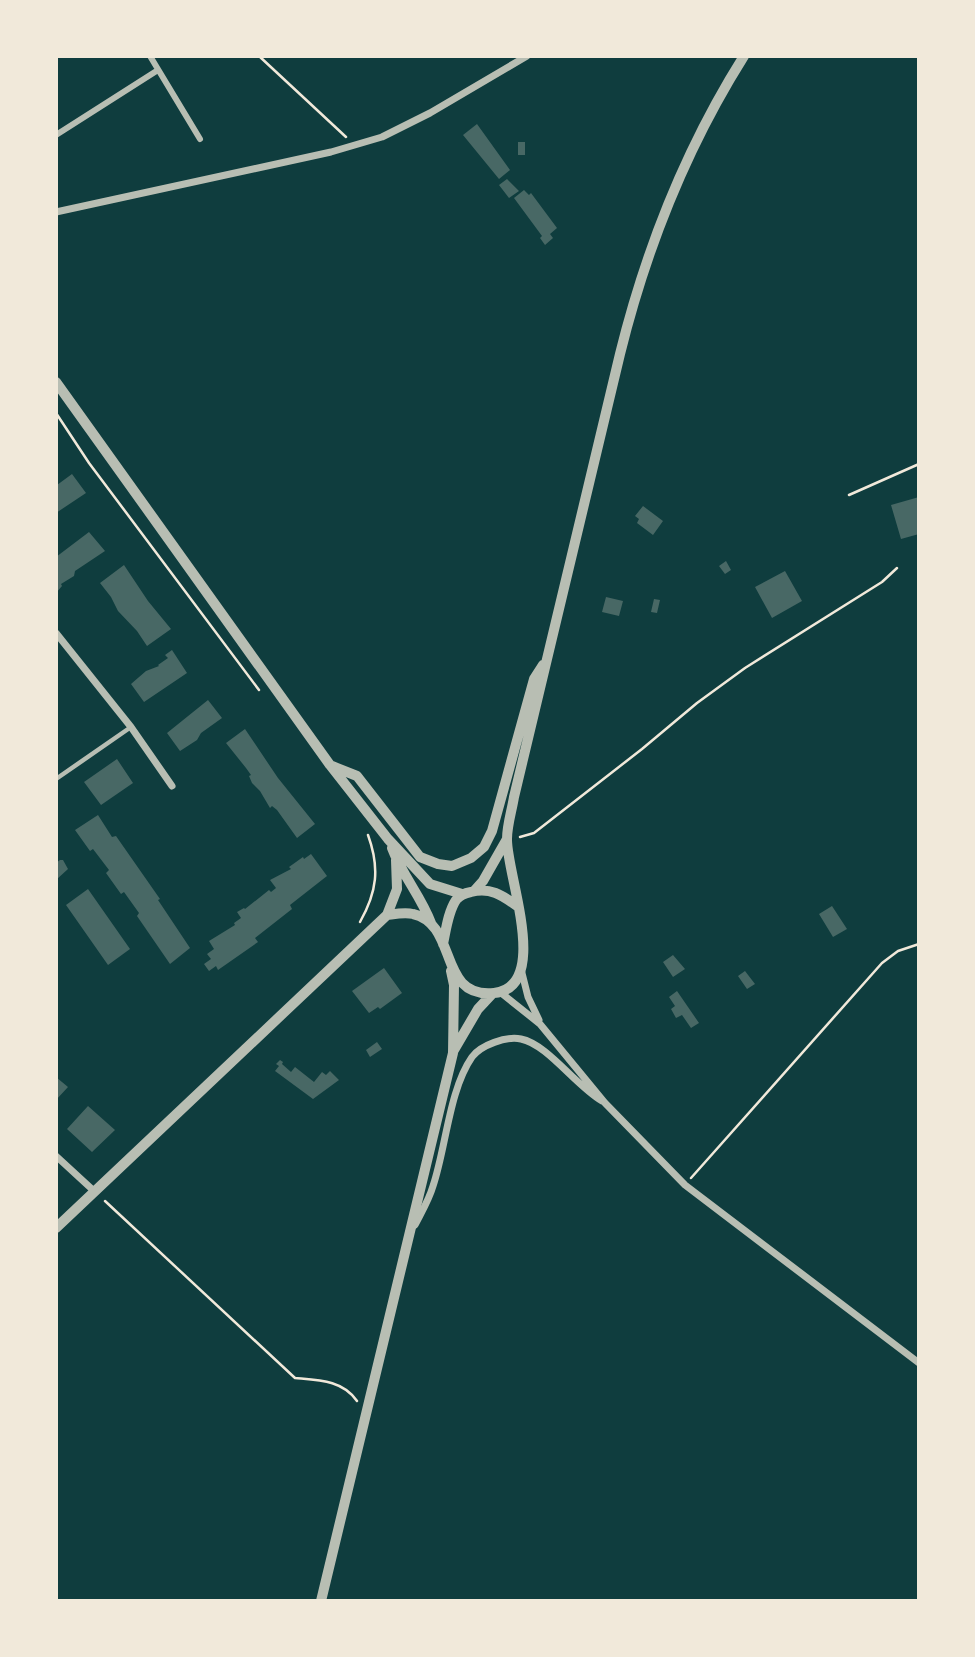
<svg xmlns="http://www.w3.org/2000/svg" width="975" height="1657" viewBox="0 0 975 1657" font-family="Barlow,sans-serif">
	<style>
		.building { fill: #486865 }
		.lines { fill: none; stroke-linecap: round; stroke-linejoin: round }
		.path { stroke: #f1e9da; stroke-width: 2.5 }
		.service { stroke: #b8beb3; stroke-width: 4.5 }
		.pedestrian { stroke: #b8beb3; stroke-width: 6 }
		.minor { stroke: #b8beb3; stroke-width: 7 }
		.tertiary { stroke: #b8beb3; stroke-width: 10 }
	</style>
	<rect width="100%" height="100%" fill="#0f3d3e"/>
	<path class="building" d="M477 124 510 170 499 179 463 135Z
		M518 142H525V155H518Z
		M507 179 519 191 509 198 499 185Z
		M524 190 529 195 531 193 557 228 550 234 553 238 545 245 540 238 542 236 514 198Z
		M72 474 86 493 56 513 57 485Z
		M919 497V534L901 539 891 505Z
		M643 506 663 521 653 535 637 523 639 519 635 516Z
		M89 532 105 551 75 571 74 576 61 584 62 586 56 593V557Z
		M726 561 731 570 725 574 719 566Z
		M124 565 148 601 171 629 147 646 137 631 118 611 111 597 100 583Z
		M785 571 802 601 772 618 755 587Z
		M606 597 623 601 619 616 602 612Z
		M654 599 660 600 657 613 651 612Z
		M172 650 187 673 144 702 131 684 146 671 159 666 158 665 168 658 165 655Z
		M208 700 222 718 201 733 197 740 180 751 167 733Z
		M245 729 278 778 315 824 297 838 277 810 272 806 270 808 260 791 252 783 249 776 251 775 246 768 226 743Z
		M117 759 133 783 101 805 84 782Z
		M98 815 112 837 116 836 153 889 160 899 158 900 190 948 170 964 137 916 139 913 124 892 121 894 106 873 109 870 93 849 90 851 75 830Z
		M311 854 327 876 290 905 292 909 255 938 258 942 218 970 216 966 209 971 204 964 211 959 207 954 214 949 209 941 235 925 234 923 241 918 237 912 244 908 245 909 269 890 271 892 276 888 270 880 291 869 289 867 303 857 304 859Z
		M60 860H63L68 869 56 880V863Z
		M88 889 130 949 108 965 66 905Z
		M832 906 847 929 833 937 819 914Z
		M673 955 685 969 673 977 663 962Z
		M384 968 402 993 380 1009 378 1007 369 1013 352 991Z
		M745 971 755 984 747 989 738 976Z
		M677 991 699 1023 691 1028 682 1015 676 1018 671 1009 675 1006 669 997Z
		M377 1042 382 1049 370 1057 366 1050Z
		M280 1060 283 1062 282 1064 291 1072 295 1067 314 1082 322 1072 326 1075 330 1071 339 1080 313 1099 275 1071 279 1066 276 1064Z
		M56 1077 68 1087 56 1100Z
		M88 1106 115 1130 92 1152 67 1129Z"/>
	<g class="lines">
		<path class="path" d="M259 56 346 137
			M56 413 89 463 259 690
			M849 495 919 464
			M520 837 534 833 642 749 697 703 745 668 882 582 897 568
			M360 922C377 892 380 868 368 835
			M691 1178 882 963 898 951 919 944
			M105 1201 295 1378C318 1380 343 1380 357 1401"/>
		<path class="service" d="M56 779 131 727"/>
		<path class="pedestrian" d="M150 56 200 139
			M56 135 158 70"/>
		<path class="minor" d="M56 212 331 152 382 137 430 113 527 56
			M56 633 131 727 172 786
			M521 969 528 997 539 1020
			M500 992 540 1024 605 1103 685 1185 919 1363
			M56 1156 94 1191
			M415 1225C421 1213 429 1200 433 1186 446 1148 449 1090 472 1057 481 1045 506 1036 521 1039 547 1044 576 1086 602 1101"/>
		<path class="tertiary" d="M56 382 330 765 388 839 430 884 462 894
			M332 766 357 776 420 857 438 864 452 866 471 858 484 847 492 831 534 679 543 665
			M392 848C402 875 421 896 431 923
			M474 891 483 881 507 839
			M387 915C395 914 405 912 413 914 459 924 437 999 494 993 552 987 506 873 507 839 507 825 512 810 514 797L620 354C646 249 686 148 744 56
			M387 915 397 889 396 860
			M443 944C446 930 448 912 456 900 460 895 465 893 471 892 490 887 502 895 517 906
			M454 1050 478 1009 492 994
			M56 1228 387 915
			M321 1601 453 1053 454 985 451 971"/>
	</g>
	<rect width="975" height="1657" fill="none" stroke="#f1e9da" stroke-width="116"/>
</svg>
